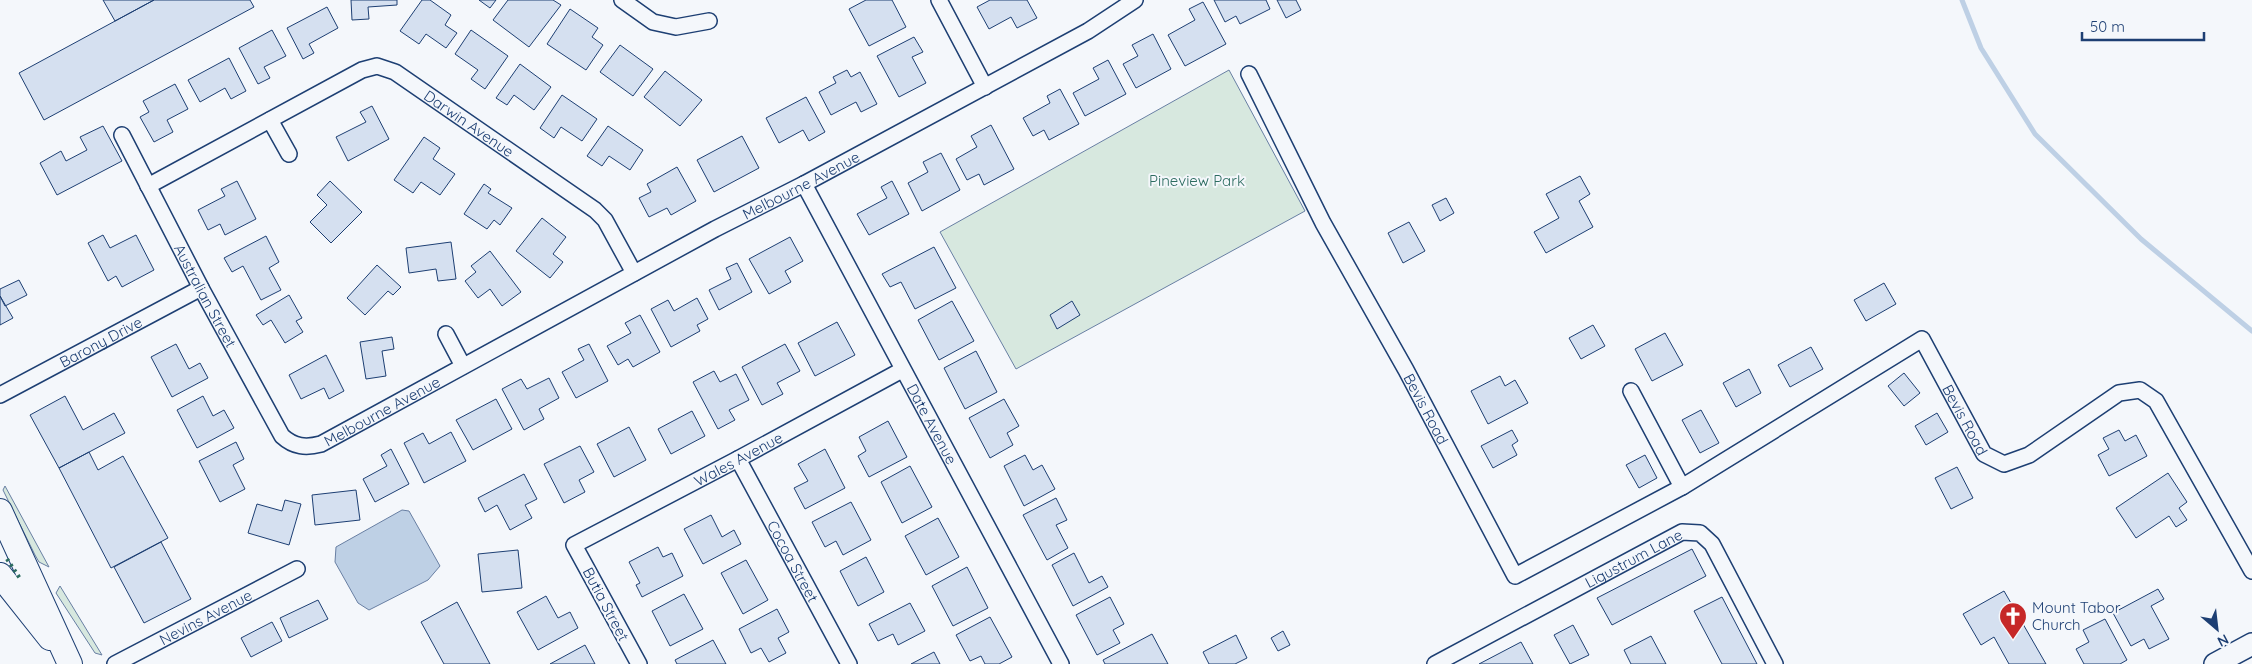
<svg xmlns="http://www.w3.org/2000/svg" width="2252" height="664" viewBox="0 0 2252 664" font-family="Quicksand,sans-serif">
	<style>
		.green { fill: #d7e8df; stroke: #687fa3 }
		.water { fill: #bed0e5; stroke: #687fa3 }
		.lines { fill: none; stroke-linecap: round; stroke-linejoin: round }
		.stream { stroke: #bed0e5; stroke-width: 5 }
		.building { fill: #d5e0f0; stroke: #1d3f73 }
		.street-casing { stroke: #1d3f73; stroke-width: 18 }
		.secondary-casing { stroke: #1d3f73; stroke-width: 24 }
		.primary-casing { stroke: #1d3f73; stroke-width: 26 }
		.street { stroke: #f4f7fb; stroke-width: 15 }
		.secondary { stroke: #f4f7fb; stroke-width: 21 }
		.primary { stroke: #f4f7fb; stroke-width: 24 }
		.hedge { stroke: #2c6c60; stroke-width: 4; stroke-dasharray: 2.5 4; stroke-linecap: butt }
		.labels { text-anchor: middle; dominant-baseline: central; stroke-width: 4; stroke-linejoin: round; paint-order: stroke }
		.street-label { font-size: 15px; fill: #1d3f73; stroke: #f4f7fb }
		.park-label { font-size: 15px; fill: #2c6c60; stroke: #f4f7fb }
		.poi-label { font-size: 15px; fill: #1d3f73; stroke: #f4f7fb; text-anchor: start }
	</style>
	<rect width="100%" height="100%" fill="#f4f7fb"/>
	<path class="green" d="M1229 70 1305 211 1016 369 940 232Z
		M5 486 49 567 39 562 35 555 3 490Z
		M60 586 102 655 95 653 56 593Z"/>
	<path class="water" d="M402 510 409 511 440 566 428 580 369 610 358 603 335 562 336 547Z"/>
	<g class="lines">
		<path class="stream" d="M1962 0 1981 48 2035 134 2141 239 2252 331"/>
	</g>
	<path class="building" d="M103 0H154L115 21Z
		M154 0H250L254 7 44 120 19 73Z
		M351 0H397V5L368 7 369 19 352 20Z
		M422 0H430L451 15 445 25 457 33 446 48 426 34 419 44 400 31Z
		M479 0H496L490 8Z
		M508 0H553L561 5 529 47 493 20Z
		M866 0H892L906 27 869 46 849 9Z
		M990 0H1027L1037 18 1017 28 1011 17 989 29 977 7Z
		M1214 0H1266L1270 9 1240 24 1236 16 1225 22Z
		M1277 0H1296L1301 10 1286 18Z
		M1203 2 1226 44 1185 66 1168 35 1195 20 1189 9Z
		M327 7 338 28 309 44 314 53 303 59 287 28Z
		M570 9 598 28 592 37 603 45 586 70 547 44Z
		M272 30 286 56 264 67 270 78 258 84 239 48Z
		M471 30 508 56 485 89 471 79 478 70 455 54Z
		M1153 34 1171 69 1136 88 1123 64 1138 56 1132 45Z
		M914 37 923 52 912 57 926 83 899 97 877 56Z
		M620 45 653 69 633 96 600 72Z
		M229 58 246 91 231 99 225 88 200 102 188 80Z
		M1108 60 1126 94 1085 116 1073 93 1099 79 1093 68Z
		M520 64 551 87 534 110 514 95 507 105 496 98Z
		M847 70 851 77 860 72 877 104 861 112 856 102 831 115 819 92 836 83 833 77Z
		M665 71 702 100 680 126 644 97Z
		M175 84 188 109 167 120 173 132 154 142 140 117 149 112 143 101Z
		M1060 89 1079 124 1049 140 1044 130 1033 136 1023 118 1050 103 1047 96Z
		M562 95 597 119 582 141 561 127 554 138 540 128Z
		M806 97 825 132 809 141 803 130 779 143 766 118Z
		M372 106 389 139 348 161 336 137 366 122 360 112Z
		M991 125 1014 169 984 185 979 174 967 180 956 159 977 147 971 136Z
		M103 126 122 161 57 195 40 163 61 151 66 161 87 150 80 137Z
		M608 126 643 150 630 170 609 156 602 166 587 156Z
		M742 136 759 168 714 192 697 160Z
		M424 137 440 148 433 159 455 174 440 195 421 182 413 193 394 180Z
		M941 153 960 190 922 211 908 183 928 172 923 162Z
		M677 167 696 201 671 215 667 208 649 217 639 198 651 192 647 184Z
		M1580 176 1590 194 1579 201 1593 227 1546 253 1534 232 1559 218 1546 194Z
		M237 181 256 219 225 235 220 224 208 230 198 210 225 196 221 189Z
		M330 181 362 212 331 243 310 222 327 205 317 195Z
		M892 181 909 214 869 235 857 214 887 198 881 187Z
		M484 184 491 189 488 193 512 208 500 225 494 220 487 229 464 214Z
		M1446 198 1454 213 1440 221 1432 205Z
		M542 218 566 237 553 254 563 262 550 278 516 251Z
		M1409 222 1425 251 1403 263 1388 233Z
		M103 235 110 248 136 235 154 270 122 287 116 276 108 281 88 243Z
		M266 236 279 262 269 268 281 290 261 300 243 266 232 272 224 258Z
		M790 237 803 261 785 271 791 282 769 294 749 259Z
		M451 242 456 279 438 281 436 269 409 273 406 248Z
		M934 247 956 288 915 309 901 282 890 287 882 274Z
		M490 251 521 292 502 306 490 289 478 298 465 281 476 272 471 266Z
		M737 263 752 292 719 310 709 290 731 279 726 268Z
		M377 265 401 287 393 295 388 291 365 315 347 298Z
		M19 280 27 295 5 306 0 296V289Z
		M1884 283 1896 304 1866 321 1854 300Z
		M289 295 302 318 296 321 303 332 285 343 271 320 263 325 256 315Z
		M0 296 13 318 0 325Z
		M697 298 708 319 697 325 700 331 671 347 651 309 668 300 674 311Z
		M952 301 974 341 939 360 918 320Z
		M1072 301 1080 315 1057 329 1050 315Z
		M640 315 660 352 633 367 628 359 618 365 607 346 631 333 625 323Z
		M837 322 855 355 815 376 798 343Z
		M1593 325 1605 346 1581 359 1569 338Z
		M1665 333 1683 365 1652 381 1635 349Z
		M392 337 394 349 382 351 386 376 366 379 360 342Z
		M176 344 189 369 200 363 208 378 172 397 151 357Z
		M589 344 608 381 576 398 562 372 584 360 578 349Z
		M785 344 800 371 777 383 783 394 762 405 742 367Z
		M1811 347 1823 369 1790 387 1778 365Z
		M976 351 997 392 965 409 944 368Z
		M326 355 344 391 329 399 324 388 301 399 289 375Z
		M1749 369 1761 393 1736 407 1723 383Z
		M714 371 720 382 736 374 749 400 729 410 735 420 718 429 693 382Z
		M1904 373 1920 393 1904 406 1888 386Z
		M1500 376 1505 386 1515 380 1528 403 1488 424 1471 391Z
		M549 378 559 398 539 409 544 419 524 430 502 389 521 379 527 389Z
		M65 396 83 430 114 413 125 433 59 468 30 415Z
		M203 396 213 416 224 410 234 428 197 448 177 410Z
		M496 399 512 429 473 450 456 420Z
		M1004 399 1019 426 1007 433 1013 445 990 458 969 418Z
		M1701 410 1719 443 1700 453 1682 420Z
		M692 411 705 436 671 454 658 429Z
		M1937 413 1948 432 1926 445 1915 426Z
		M888 421 907 457 869 477 858 456 866 451 859 437Z
		M629 427 646 460 614 477 597 444Z
		M1512 430 1518 441 1512 445 1517 455 1493 468 1481 446Z
		M2119 430 2125 441 2136 435 2147 456 2109 476 2098 455 2109 449 2103 438Z
		M451 432 466 461 424 483 404 443 423 433 429 444Z
		M236 442 244 459 233 465 245 489 220 502 199 461Z
		M580 446 594 472 579 480 585 492 564 503 544 464Z
		M391 449 409 484 375 502 363 479 387 466 381 455Z
		M825 449 845 488 805 509 794 488 808 481 798 464Z
		M89 452 98 470 123 456 168 538 111 568 59 468Z
		M1025 455 1033 470 1042 465 1055 489 1024 506 1004 466Z
		M1645 455 1657 478 1639 488 1626 465Z
		M910 466 932 507 902 523 881 482Z
		M1957 467 1973 498 1951 509 1935 478Z
		M2168 473 2187 502 2179 508 2187 520 2176 527 2169 516 2136 538 2116 508Z
		M524 474 537 499 525 505 532 518 510 530 497 505 485 512 478 498Z
		M356 490 360 520 315 525 312 495Z
		M1056 498 1067 520 1056 525 1068 548 1047 560 1023 515Z
		M285 500 301 504 289 545 248 533 257 504 282 511Z
		M851 502 871 540 843 555 836 541 825 547 812 522Z
		M711 515 722 537 734 530 741 544 703 564 684 529Z
		M938 518 959 557 926 575 905 536Z
		M161 542 191 599 144 623 114 567Z
		M658 547 663 557 672 553 683 576 642 597 636 585 640 583 629 562Z
		M1692 549 1706 576 1612 625 1597 598Z
		M518 550 522 588 482 592 478 554Z
		M1074 553 1089 583 1102 576 1108 587 1073 606 1052 565Z
		M866 557 884 592 858 606 840 571Z
		M746 560 768 600 743 614 721 573Z
		M967 567 988 608 953 626 932 586Z
		M2158 589 2164 599 2151 606 2169 639 2149 649 2144 639 2131 646 2113 613Z
		M2004 591 2046 664H2009L1994 637 1981 645 1963 614Z
		M684 594 703 629 670 646 652 611Z
		M546 596 558 618 570 612 578 628 538 650 517 612Z
		M1110 597 1124 624 1113 630 1120 643 1097 655 1076 615Z
		M1722 597 1757 664H1722L1694 611Z
		M318 600 328 619 289 638 280 618Z
		M457 602 490 664H444L421 622Z
		M910 603 925 631 898 645 893 634 878 641 869 624Z
		M777 609 789 632 778 638 786 653 769 662 761 648 751 653 739 629Z
		M990 617 1012 657 999 664H985L981 656 970 661 956 635Z
		M2105 619 2127 660 2120 664H2084L2076 649 2089 642 2083 630Z
		M272 622 282 641 251 657 241 638Z
		M1573 625 1589 655 1570 664 1554 635Z
		M1283 631 1290 645 1278 651 1271 638Z
		M1152 634 1168 664H1105L1103 660Z
		M1236 635 1247 658 1235 664H1209L1203 652Z
		M1651 636 1666 664H1631L1624 650Z
		M713 640 726 664H677L675 660Z
		M1521 642 1533 664H1479Z
		M585 645 595 664H550Z
		M934 652 940 664H911Z"/>
	<g class="lines">
		<g class="street-casing">
			<g id="street">
				<path d="M622 0 653 22 676 27 709 21"/>
				<path d="M939 0 985 87"/>
				<path id="s1" d="M1249 74 1323 223 1406 370 1515 576 1682 487 1922 339 1984 454 2004 464 2029 455 2119 393 2140 390 2156 401 2252 571"/>
				<path d="M270 120 289 154"/>
				<path id="s2" d="M122 135 201 288 282 436C294 447 306 448 321 444L715 229 804 184 1088 31 1135 0"/>
				<path id="s3" d="M804 184 1061 664"/>
				<path id="s4" d="M148 186 362 70 377 66 395 72 595 210 605 220 634 273"/>
				<path d="M446 334 463 366"/>
				<path d="M1631 391 1682 487"/>
				<path id="s5" d="M0 395 201 288"/>
				<path id="s6" d="M738 459 849 664"/>
				<path id="s7" d="M115 664 297 569"/>
				<path id="s8" d="M639 664 574 545 738 459 902 370"/>
				<path id="s9" d="M1435 664 1682 532 1700 533 1712 544 1775 664"/>
			</g>
		</g>
		<g class="secondary-casing">
			<path id="secondary" d="M2215 664 2252 644"/>
		</g>
		<g class="primary-casing">
			<path id="primary" d="M0 511 70 664
				M0 575 50 638"/>
		</g>
		<use href="#street" class="street"/>
		<use href="#secondary" class="secondary"/>
		<use href="#primary" class="primary"/>
		<path class="hedge" d="M7 559 21 580"/>
	</g>
	<defs>
		<g id="church-pin" transform="scale(1.4375)"><path d="M0 17L-7.5 6A9.5 9.5 0 1 1 7.5 6Z" fill="#c62828" stroke="#f4f7fb"/><path d="M-1.2-6h2.4v3.5h3.3v2.4h-3.3V6h-2.4V-.1h-3.3v-2.4h3.3Z" fill="#fff"/></g>
	</defs>
	<g fill-rule="evenodd">
		<use href="#church-pin" x="2013" y="616"/>
	</g>
	<g class="labels">
		<g class="street-label">
			<text stroke="none"><textPath href="#s4" startOffset="368">Darwin Avenue</textPath></text>
			<text stroke="none"><textPath href="#s2" startOffset="928">Melbourne Avenue</textPath></text>
			<text stroke="none"><textPath href="#s2" startOffset="181">Australian Street</textPath></text>
			<text stroke="none"><textPath href="#s5" startOffset="114">Barony Drive</textPath></text>
			<text stroke="none"><textPath href="#s1" startOffset="379">Bevis Road</textPath></text>
			<text stroke="none"><textPath href="#s2" startOffset="452">Melbourne Avenue</textPath></text>
			<text stroke="none"><textPath href="#s1" startOffset="1131">Bevis Road</textPath></text>
			<text stroke="none"><textPath href="#s3" startOffset="272">Date Avenue</textPath></text>
			<text stroke="none"><textPath href="#s8" startOffset="321">Wales Avenue</textPath></text>
			<text stroke="none"><textPath href="#s9" startOffset="225">Ligustrum Lane</textPath></text>
			<text stroke="none"><textPath href="#s6" startOffset="116">Cocoa Street</textPath></text>
			<text transform="translate(606 604) rotate(62)">Butia Street</text>
			<text stroke="none"><textPath href="#s7" startOffset="102">Nevins Avenue</textPath></text>
		</g>
		<g class="park-label">
			<text x="1197" y="180">Pineview Park</text>
		</g>
		<g class="poi-label">
			<text x="2032" y="607">Mount Tabor<tspan x="2032" dy="17">Church</tspan></text>
		</g>
	</g>
	<g transform="translate(2217 629) rotate(152)" stroke="#f4f7fb" stroke-width="4" paint-order="stroke">
	<path d="M0-4L9 19L0 12L-9 19Z" fill="#1d3f73"/>
	<text y="-8" font-size="14" font-weight="bold" text-anchor="middle" fill="#1d3f73">N</text>
	</g>
	<path d="M2082 32v8h122v-8" fill="none" stroke="#1d3f73" stroke-width="2.5"/>
	<text x="2090" y="32" font-size="15" fill="#1d3f73" stroke="#f4f7fb" stroke-width="4" paint-order="stroke">50 m</text>
</svg>
